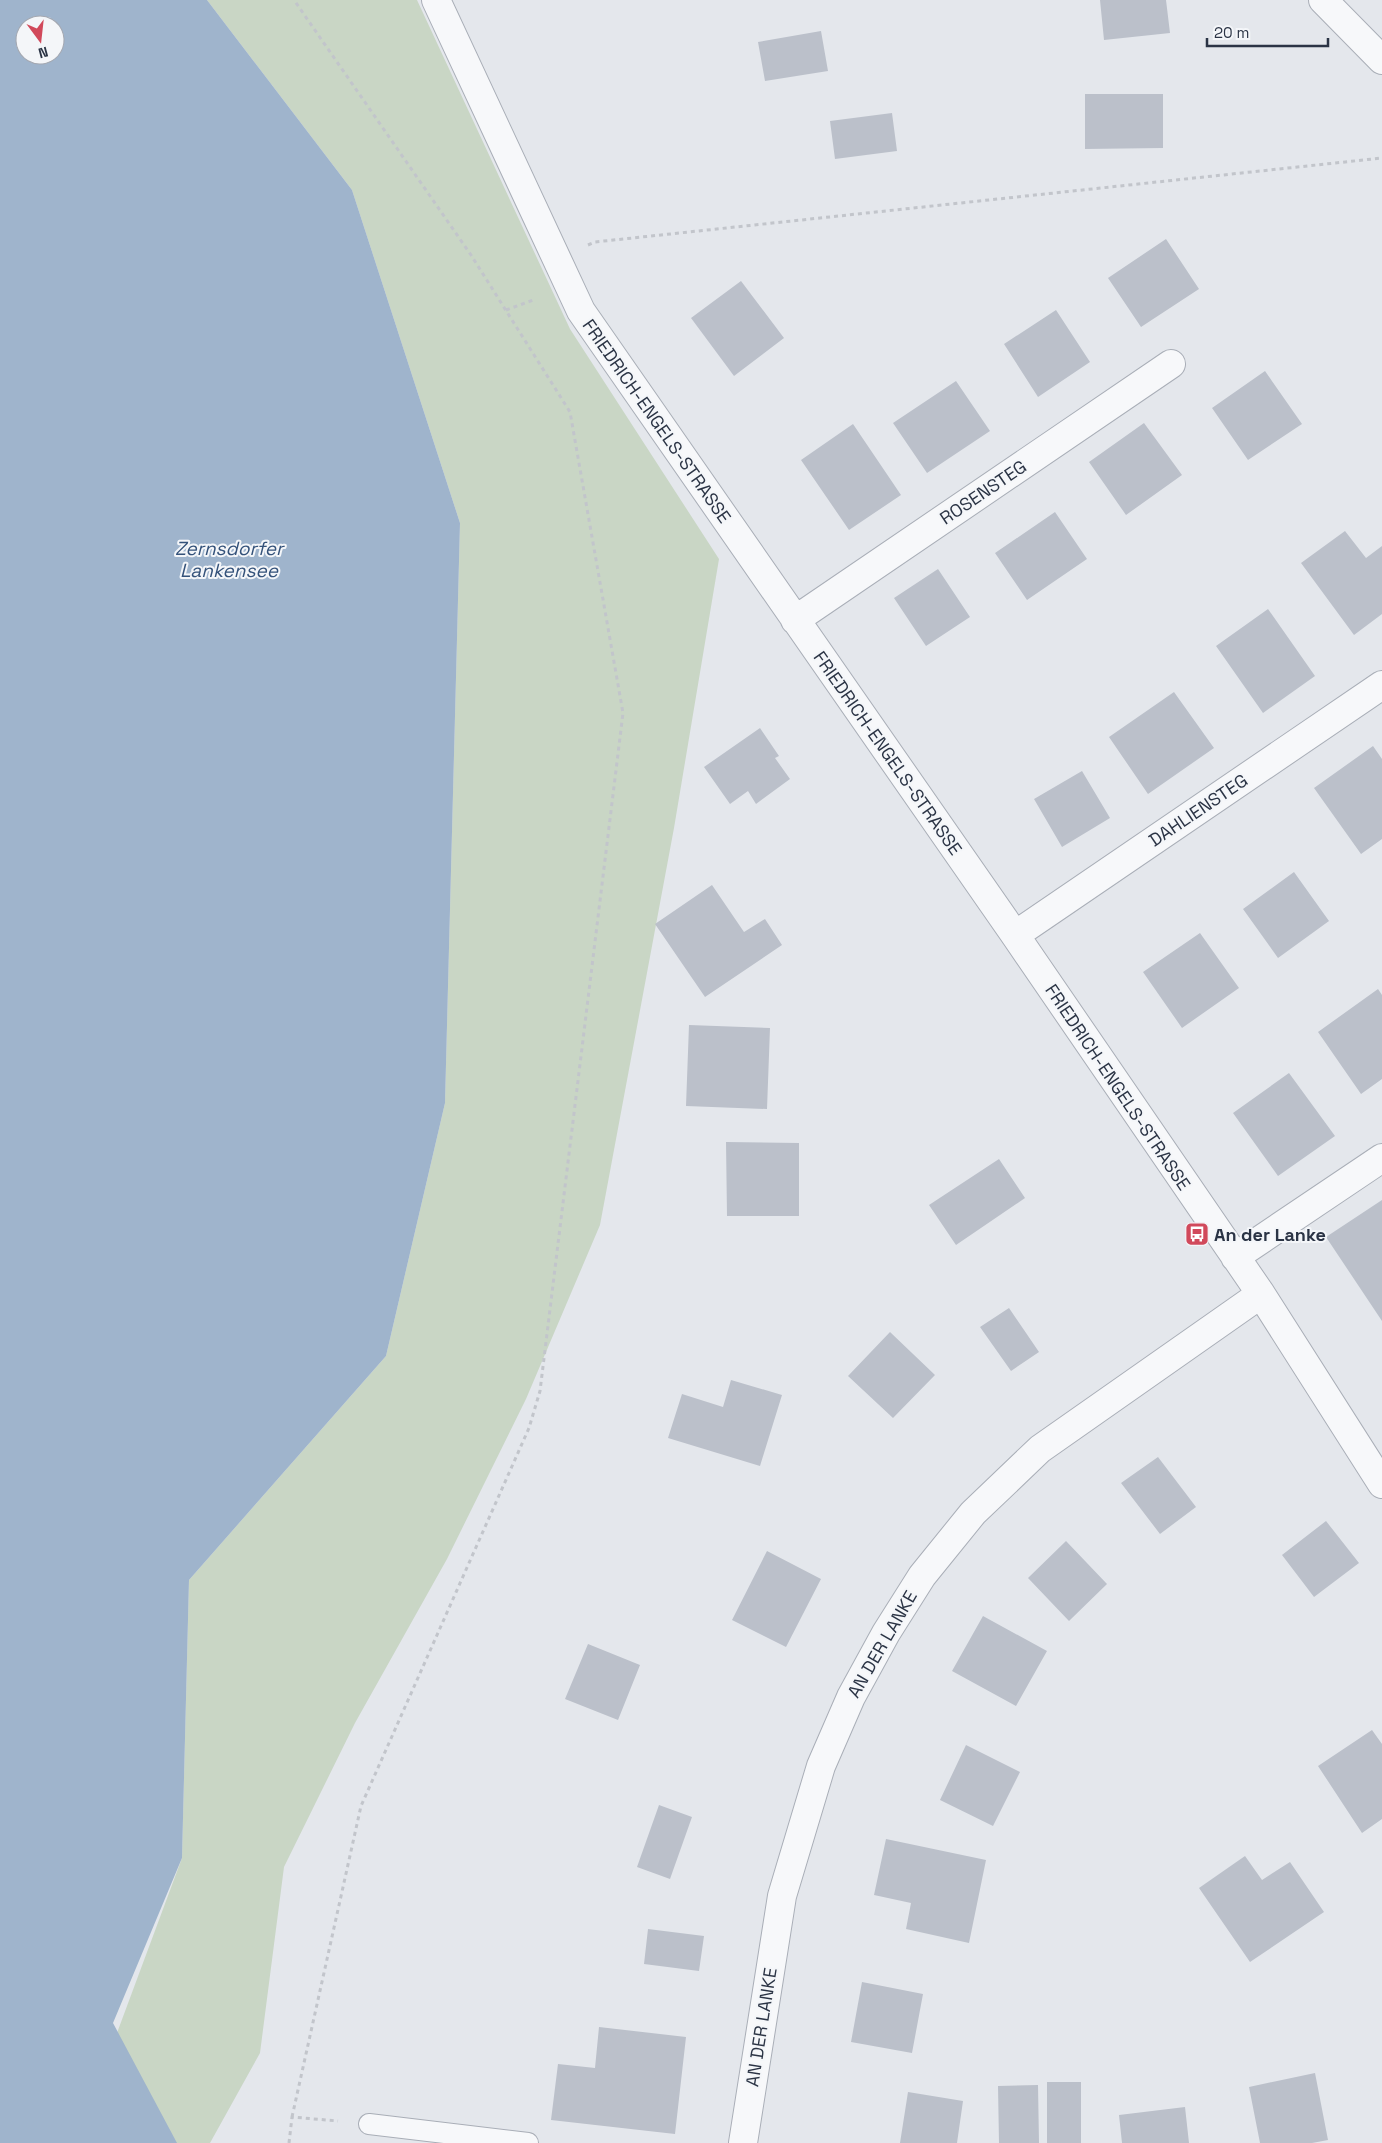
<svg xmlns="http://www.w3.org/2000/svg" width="1382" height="2143" viewBox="0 0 1382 2143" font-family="'Space Grotesk',sans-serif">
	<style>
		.green { fill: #c9d6c5 }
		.water { fill: #9fb4cc; fill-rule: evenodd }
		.building { fill: #bbc0ca }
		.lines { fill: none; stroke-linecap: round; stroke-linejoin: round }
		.service-casing { stroke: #a9aeb7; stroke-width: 22 }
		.minor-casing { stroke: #a9aeb7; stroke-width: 30 }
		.path { stroke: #c2c5cb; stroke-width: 3; stroke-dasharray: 4 4; stroke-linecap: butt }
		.service { stroke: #f7f8fa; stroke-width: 20 }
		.minor { stroke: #f7f8fa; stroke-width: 28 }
		.labels { text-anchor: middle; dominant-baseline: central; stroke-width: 4; stroke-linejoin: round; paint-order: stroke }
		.street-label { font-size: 18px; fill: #2b3445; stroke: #f4f6f9 }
		.poi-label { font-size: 18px; font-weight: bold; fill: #2b3445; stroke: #f4f6f9; text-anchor: start }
		.water-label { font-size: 19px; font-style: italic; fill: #34527a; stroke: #f4f6f9 }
	</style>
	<rect width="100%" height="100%" fill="#e4e7ec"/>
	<path class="green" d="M207 0H417L570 329 719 559 674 828 600 1225 526 1399 447 1559 355 1723 284 1867 260 2053 210 2143H175L114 2041 182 1858 189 1580 386 1356 445 1103 460 523 352 190Z"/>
	<path class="water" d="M0 0H207L352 190 460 523 445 1103 386 1356 189 1580 182 1858 113 2023 177 2143H0ZM25 25H55V55H25Z"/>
	<path class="building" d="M1100 0H1166L1170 33 1104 40Z
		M821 31 828 71 765 81 758 42Z
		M1085 94H1163V148L1085 149Z
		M892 113 897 151 835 159 830 121Z
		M1166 239 1199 289 1141 327 1108 278Z
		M741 281 784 338 734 376 691 318Z
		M1056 310 1090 362 1038 397 1004 344Z
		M1265 371 1302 424 1248 460 1212 408Z
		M956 381 990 431 927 473 893 423Z
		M1144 423 1182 475 1126 515 1089 462Z
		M853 424 901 495 849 530 801 460Z
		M1055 512 1087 559 1027 600 995 553Z
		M1345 531 1366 558 1382 546V614L1354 635 1301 563Z
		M938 569 970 617 926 646 894 598Z
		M1268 609 1315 676 1263 713 1216 646Z
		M1174 692 1214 748 1148 794 1109 737Z
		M760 728 779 756 775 758 790 779 756 804 748 791 730 804 704 767Z
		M1373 746 1382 759V839L1361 854 1314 788Z
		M1082 771 1110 818 1062 847 1034 799Z
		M1294 872 1329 921 1278 958 1243 909Z
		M712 885 744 932 765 919 782 945 705 997 655 924Z
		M1200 933 1239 988 1182 1028 1143 972Z
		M1378 989 1382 995V1079L1361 1094 1318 1032Z
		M689 1025 770 1028 767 1109 686 1106Z
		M1289 1073 1335 1136 1278 1176 1233 1113Z
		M726 1142 799 1143V1216H727Z
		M999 1159 1025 1198 956 1245 929 1205Z
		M1382 1200V1321L1326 1237Z
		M1009 1308 1039 1352 1011 1371 980 1327Z
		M890 1332 935 1375 893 1418 848 1376Z
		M731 1380 782 1395 760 1466 668 1438 682 1394 723 1407Z
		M1158 1457 1196 1507 1160 1534 1121 1483Z
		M1326 1521 1359 1563 1314 1597 1282 1555Z
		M1066 1541 1107 1584 1069 1621 1028 1578Z
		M767 1551 821 1579 786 1647 732 1620Z
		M983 1616 1047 1651 1016 1706 952 1671Z
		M588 1644 640 1665 618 1720 565 1699Z
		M1372 1730 1382 1744V1819L1362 1833 1318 1766Z
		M966 1745 1020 1772 993 1826 940 1800Z
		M659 1805 692 1817 670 1879 637 1867Z
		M886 1839 986 1860 969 1943 906 1929 911 1903 874 1895Z
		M1245 1856 1262 1880 1290 1862 1324 1912 1250 1962 1199 1888Z
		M648 1929 704 1936 699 1971 644 1964Z
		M862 1982 923 1994 912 2053 851 2042Z
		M599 2027 686 2037 675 2134 551 2120 558 2064 595 2068Z
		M1315 2073 1328 2140 1312 2143H1260L1249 2087Z
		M1047 2082H1081V2143H1047Z
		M1038 2085 1039 2143H999L998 2086Z
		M908 2092 963 2101 957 2143H900Z
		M1185 2107 1189 2143H1122L1119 2115Z"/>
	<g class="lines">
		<g class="service-casing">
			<path id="service" d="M369 2124 528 2143"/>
		</g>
		<g class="minor-casing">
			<path id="minor" d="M436 0 581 311 1015 935 1261 1294 1382 1484
				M1323 0 1382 60
				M795 620 1171 364
				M1015 935 1382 685
				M1235 1257 1382 1158
				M743 2143 782 1896 821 1766 851 1697 886 1633 922 1576 973 1513 1040 1449 1261 1294"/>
		</g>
		<path class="path" d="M588 245 595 242 1382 158
			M506 310 536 299
			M292 2117 361 1806 529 1428 540 1391 623 713 570 412 471 255 294 0
			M289 2143 292 2117 338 2121"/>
		<use href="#service" class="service"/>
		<use href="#minor" class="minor"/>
	</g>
	<defs>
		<g id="bus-square" transform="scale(1.25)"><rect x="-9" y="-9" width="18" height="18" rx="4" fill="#d1495b" stroke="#f4f6f9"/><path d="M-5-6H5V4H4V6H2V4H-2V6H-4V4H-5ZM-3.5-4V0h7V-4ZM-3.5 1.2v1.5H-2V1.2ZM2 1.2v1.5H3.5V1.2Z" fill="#fff"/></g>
	</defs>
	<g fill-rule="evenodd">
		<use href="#bus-square" x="1197" y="1234"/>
	</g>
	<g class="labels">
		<g class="street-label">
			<text transform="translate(657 421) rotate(55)">FRIEDRICH-ENGELS-STRASSE</text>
			<text transform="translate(983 492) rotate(-34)">ROSENSTEG</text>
			<text transform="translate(888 753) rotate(55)">FRIEDRICH-ENGELS-STRASSE</text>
			<text transform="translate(1198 810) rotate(-34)">DAHLIENSTEG</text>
			<text transform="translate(1118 1087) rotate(56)">FRIEDRICH-ENGELS-STRASSE</text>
			<text transform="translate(882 1644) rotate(-60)">AN DER LANKE</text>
			<text transform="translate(761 2027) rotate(-81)">AN DER LANKE</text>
		</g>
		<g class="poi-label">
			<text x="1214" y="1234">An der Lanke</text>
		</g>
		<g class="water-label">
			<text x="229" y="548">Zernsdorfer<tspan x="229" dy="22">Lankensee</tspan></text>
		</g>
	</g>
	<g transform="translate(40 40) rotate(165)"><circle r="24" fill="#f4f6f9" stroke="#a4a8b1"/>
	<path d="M0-4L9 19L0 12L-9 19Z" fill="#d1495b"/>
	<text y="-8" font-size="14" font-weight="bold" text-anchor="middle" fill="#2b3445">N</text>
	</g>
	<path d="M1207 38v8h121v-8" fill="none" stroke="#2b3445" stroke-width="2.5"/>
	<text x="1214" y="38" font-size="15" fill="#2b3445" stroke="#f4f6f9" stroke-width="4" paint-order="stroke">20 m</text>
</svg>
